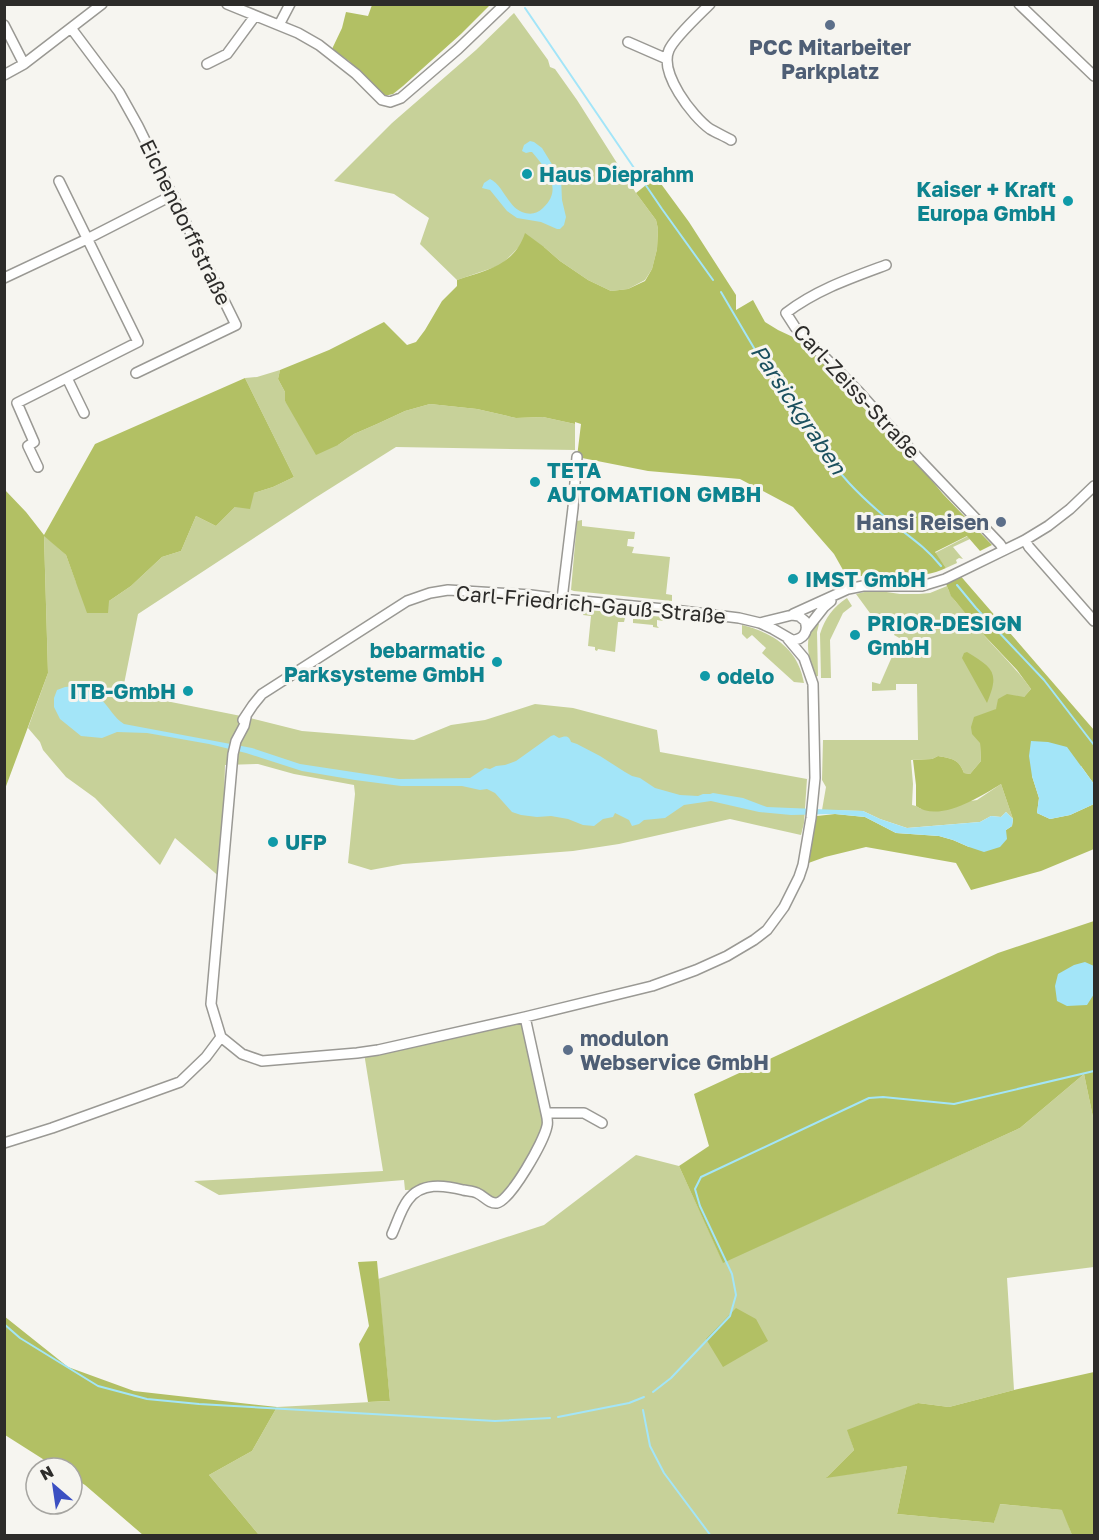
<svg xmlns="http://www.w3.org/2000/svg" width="1099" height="1540" viewBox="0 0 1099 1540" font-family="'Golos Text',sans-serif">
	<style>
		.green { fill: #c7d199 }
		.forest { fill: #b2c064 }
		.water { fill: #a3e5f8 }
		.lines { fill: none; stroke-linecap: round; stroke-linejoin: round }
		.stream { stroke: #a3e5f8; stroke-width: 2 }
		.minor-casing { stroke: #9a9994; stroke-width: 12 }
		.minor { stroke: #fff; stroke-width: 9 }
		.service-dot { fill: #5c6f8a; stroke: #f6f5f0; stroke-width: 2 }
		.culture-dot { fill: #0f9aa8; stroke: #f6f5f0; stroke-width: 2 }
		.labels { text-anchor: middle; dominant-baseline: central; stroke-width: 6; stroke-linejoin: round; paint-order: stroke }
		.service-label { font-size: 21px; font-weight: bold; fill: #4e5e75; stroke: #f6f5f0 }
		.culture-label { font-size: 21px; font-weight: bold; fill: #0d838f; stroke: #f6f5f0; text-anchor: start }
		.street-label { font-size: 21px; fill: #2d2c2a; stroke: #f6f5f0 }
		.water-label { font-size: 22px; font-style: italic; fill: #1b505e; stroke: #f6f5f0 }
	</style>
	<rect width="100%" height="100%" fill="#f6f5f0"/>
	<path class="green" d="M514 13 548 60 550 67 555 69 577 100 636 193 656 220 658 229 657 249 652 269 645 280 628 289 611 291 588 280 560 261 544 247 521 245 501 265 457 280 420 244 429 218 394 194 334 181 392 123 476 50Z
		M280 370 278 379 285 392V401L338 445 354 434 377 424 405 411 430 404 477 409 516 418 543 417 575 424V450L396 447 315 498 138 614 123 689 141 696 246 717 302 731 414 740 451 725 485 720 535 704 573 708 657 730 660 752 807 779 804 823 801 835 730 819 619 844 573 851 403 864 371 870 348 863 355 794 354 785 294 774 258 764 225 765 222 879 175 838 160 865 95 798 66 777 43 750 40 742 28 728 48 673 44 535 66 555 76 582 109 601 131 586 162 557 181 551 196 516 216 526 235 507 254 493 273 487 294 477 245 378 257 377Z
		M582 520V526L635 532 634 539H628L627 546 634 547 632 553 670 557 666 594 672 595V601L574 591 571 590 577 521Z
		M968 536 970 539 953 547 963 559 959 558 956 560 957 563 946 568 935 553Z
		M947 586C951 598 958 604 966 613 971 619 975 626 981 632 998 651 1016 668 1031 689L1024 697 996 709 980 743 981 761 970 774 964 773C958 758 952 759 938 756L932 759 911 760 913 784 912 805 916 806 921 809 977 800 1001 784 1013 819 1006 812 1001 817 991 816 980 822 907 828 880 819 863 811 822 810 826 787 822 780 823 740H918L917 684H896V690L872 691V682L880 684 894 652 897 653 903 640 894 635 896 630 875 620 856 594 873 590 900 594H919L930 593Z
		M847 598 852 606 843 613 830 640 831 678H821L820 634C825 618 833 607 847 598Z
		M583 609 626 614 624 622H618L615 652 598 649 597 651 595 650V647L588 646 591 616 583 615Z
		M633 614 663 617V621L657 620V626L659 628 653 627V625L633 623Z
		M815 621 819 624 817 632 818 676 815 677C815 671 813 668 811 663 806 648 807 634 815 621Z
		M742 625C773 633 798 648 804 683L794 682 762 653 766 648 752 635 747 639 742 634Z
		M525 1017 548 1126 523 1175 496 1203 459 1189 405 1190 404 1180 219 1195 194 1181 383 1171 364 1053Z
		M1084 1074 1094 1122V1267L1007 1278 1014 1390 949 1407 918 1403 849 1434 854 1450 827 1477 907 1466 897 1514 994 1523 999 1504 1063 1510 1072 1535H259L209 1475 252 1451 277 1407 390 1401 378 1279 544 1225 636 1155 679 1166 723 1262 1020 1128Z"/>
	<path class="forest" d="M372 5V4L490 5 461 34 403 86 393 94 384 96 349 61 332 49 342 28 346 12 368 16Z
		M656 177 689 222 736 295V310L753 300 765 322 778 330 810 345 851 395 914 459 943 494 992 545 980 551 967 536 935 552 946 568C922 579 905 575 879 575 870 575 860 576 850 577L843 570 834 554 793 507 740 479 648 471 577 457 581 424 575 422V424L543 417 516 418 477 409 430 404 405 411 377 424 354 434 338 445 316 455 285 401V392L278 379 280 370 329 350 384 322 407 345 416 342 425 330 442 301 457 286V280C486 270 514 266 525 233L544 247 560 261 588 280 611 291 628 289 645 281 652 269 657 249 658 229 656 220 636 193Z
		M245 378 294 477 273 487 254 493 250 509 235 507 216 526 196 516 181 551 162 557 131 586 109 601 108 613H87L66 555 44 536 48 673 5 789V490L26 512 44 535 95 444Z
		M958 573 1094 730V784L1081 766 1032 776 1039 798 1037 813 1050 819 1070 815 1094 804V849L1041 871 971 890 956 863 866 847 825 857 803 865 817 816 835 814 865 817 896 833 939 836 953 840 969 847 1006 830 1012 826 1013 819 1001 784C980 797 939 823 916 806V785L913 760 932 759 938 756C952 759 958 758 964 773L970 774 981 761 980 743 972 734 971 727 974 717 996 709 998 699 1007 694 1024 697 1031 689 1017 670 982 633 951 596 944 579Z
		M967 652C993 668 1000 672 987 703L962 658 964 653Z
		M1094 921V1122L1084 1074 1020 1128 723 1263 679 1166 709 1146 694 1094 998 953Z
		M377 1261 390 1401 368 1402 359 1344 369 1326 358 1262Z
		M736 1308 756 1319 768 1341 723 1367 706 1339Z
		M4 1316 68 1367 134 1391 277 1407 252 1451 209 1475 259 1535H143L85 1485 72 1477V1468H57L5 1435Z
		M1094 1372V1535H1072L1062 1510 1000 1504 994 1523 897 1514 907 1466 826 1478 854 1450 847 1430 918 1403 949 1407 1014 1390Z"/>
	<path class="water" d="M530 141 534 142 542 148 561 179 562 200 566 217 564 225 560 229H557L541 222 517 218 507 211 490 190 482 188 484 183 490 179C503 185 508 207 522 212 530 215 537 214 543 208 564 189 546 169 532 152H530L526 153 522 151 524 145Z
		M75 686C84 690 93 692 101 699 109 707 114 718 124 724L252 748 300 764 399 779 470 778 485 768 490 769 496 766 505 765 516 761 551 736 554 735 559 738C565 736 569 735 571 742L577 744 600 756 625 772 632 776 640 778 655 788 680 795 698 796 703 794H710L713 793 743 798 767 807 863 811 880 819 907 828 980 822 991 816 1001 817 1006 812 1013 819 1012 826 1006 830 1007 839 1000 847 984 852 969 847 953 840 939 836 896 833 865 817 835 814 791 815 759 812 711 801 684 805 665 818 644 820 639 824 632 826 629 820 615 813 613 817 603 819 594 826 583 825 568 819 551 816 537 817 521 815 512 812 495 793 487 789 480 790 462 786H401L355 780 302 771 246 753 209 744 147 733 117 732 102 738 81 736 60 719 54 707V698L57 690 65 687Z
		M1031 741 1048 742 1067 747 1094 784V804L1070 815 1050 819 1037 813 1039 798 1032 776 1029 756Z
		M1085 962 1094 966V994L1087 1005 1067 1006 1057 1001 1055 986 1058 974 1074 965Z"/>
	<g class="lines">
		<path class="stream" d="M525 8 662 209 713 280
			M721 292C760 358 797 426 849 483 863 498 880 513 896 526 914 540 926 548 941 566
			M957 585 976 608 1044 680 1094 745
			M4 1324 20 1338 98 1386 147 1399 199 1404 495 1421 550 1418
			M653 1392 671 1378 730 1316 736 1295 732 1274 700 1206 695 1189 701 1177 869 1098 883 1097 954 1104 1094 1071
			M643 1410 650 1446 664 1473 711 1536
			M558 1417 629 1403 644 1397"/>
		<g class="minor-casing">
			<path id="minor" d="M227 4 298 33 319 45 356 74 382 100 390 102 401 98 458 49 505 4
				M710 4C699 15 674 38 669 50 659 73 692 116 710 129 717 133 724 136 731 140
				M1019 4 1094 76
				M4 25 24 64
				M279 25 290 4
				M71 28 119 92 138 126 236 325 136 373
				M628 42 667 59
				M207 64 227 54 255 16
				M4 75 24 64 102 4
				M886 265C851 278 816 290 786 313L795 327 859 392 919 459 1000 544 1004 550
				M4 278 87 239 173 195
				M67 378 84 413
				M38 467 28 446 34 442 17 403 138 342 59 181
				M1025 540 1029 547 1094 621
				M562 599 573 508 577 457
				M793 614 848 589 863 586H922L945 579 1025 540 1048 526 1070 509 1094 486
				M806 630 824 607 831 601
				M246 717 244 726 236 741 233 754 211 1004 221 1037 242 1054 262 1061 357 1053 378 1050 525 1017 652 986 696 970 727 956 754 940 767 930 784 907 799 877 803 865 811 818 815 778 813 684 804 658 788 639
				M243 720 253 705 262 694 407 601 430 593 448 590 531 595 562 599 674 610 739 618 760 623 773 629 792 640C803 640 809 632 805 621L799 616 792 615 760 623
				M525 1017 546 1113H584L602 1123
				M4 1143 52 1128 180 1082 206 1057 221 1037
				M392 1234C397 1223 401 1209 408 1200 421 1182 444 1185 463 1190 468 1191 473 1191 477 1193 484 1196 489 1204 497 1203 511 1200 544 1141 547 1126 548 1122 547 1117 546 1113"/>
		</g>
		<use href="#minor" class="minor"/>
	</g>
	<g class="service-dot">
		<circle cx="830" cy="25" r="6"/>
		<circle cx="1001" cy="522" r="6"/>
		<circle cx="568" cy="1050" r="6"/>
	</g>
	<g class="culture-dot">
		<circle cx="527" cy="174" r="6"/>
		<circle cx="1068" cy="201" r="6"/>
		<circle cx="535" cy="482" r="6"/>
		<circle cx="793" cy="579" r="6"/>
		<circle cx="855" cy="635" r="6"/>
		<circle cx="497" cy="662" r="6"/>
		<circle cx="705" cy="676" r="6"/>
		<circle cx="188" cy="691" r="6"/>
		<circle cx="273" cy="842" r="6"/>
	</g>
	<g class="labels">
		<g class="service-label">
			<text x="830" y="47">PCC Mitarbeiter<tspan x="830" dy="24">Parkplatz</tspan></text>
			<text x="989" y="522" text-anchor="end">Hansi Reisen</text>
			<text x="580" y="1038" text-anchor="start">modulon<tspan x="580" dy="24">Webservice GmbH</tspan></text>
		</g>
		<g class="culture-label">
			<text x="539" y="174">Haus Dieprahm</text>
			<text x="1056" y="189" text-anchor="end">Kaiser + Kraft<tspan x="1056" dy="24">Europa GmbH</tspan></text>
			<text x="547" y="470">TETA<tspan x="547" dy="24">AUTOMATION GMBH</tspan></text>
			<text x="805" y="579">IMST GmbH</text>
			<text x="867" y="623">PRIOR-DESIGN<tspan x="867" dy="24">GmbH</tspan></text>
			<text x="485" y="650" text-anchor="end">bebarmatic<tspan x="485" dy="24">Parksysteme GmbH</tspan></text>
			<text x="717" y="676">odelo</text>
			<text x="176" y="691" text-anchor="end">ITB-GmbH</text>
			<text x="285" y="842">UFP</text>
		</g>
		<g class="street-label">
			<text transform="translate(186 222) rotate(64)">Eichendorffstraße</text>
			<text transform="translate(857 391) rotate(47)">Carl-Zeiss-Straße</text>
			<text transform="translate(591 604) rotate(5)">Carl-Friedrich-Gauß-Straße</text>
		</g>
		<g class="water-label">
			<text transform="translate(799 409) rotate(56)">Parsickgraben</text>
		</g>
	</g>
	<rect width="1099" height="1540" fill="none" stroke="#2d2c2a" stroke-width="12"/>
	<g transform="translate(54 1486) rotate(331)"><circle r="28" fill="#f6f5f0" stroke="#a6a5a1" stroke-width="1.5"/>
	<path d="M0-4.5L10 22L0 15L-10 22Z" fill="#3c50c2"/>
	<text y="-9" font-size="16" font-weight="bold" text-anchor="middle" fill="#2d2c2a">N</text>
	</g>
</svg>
